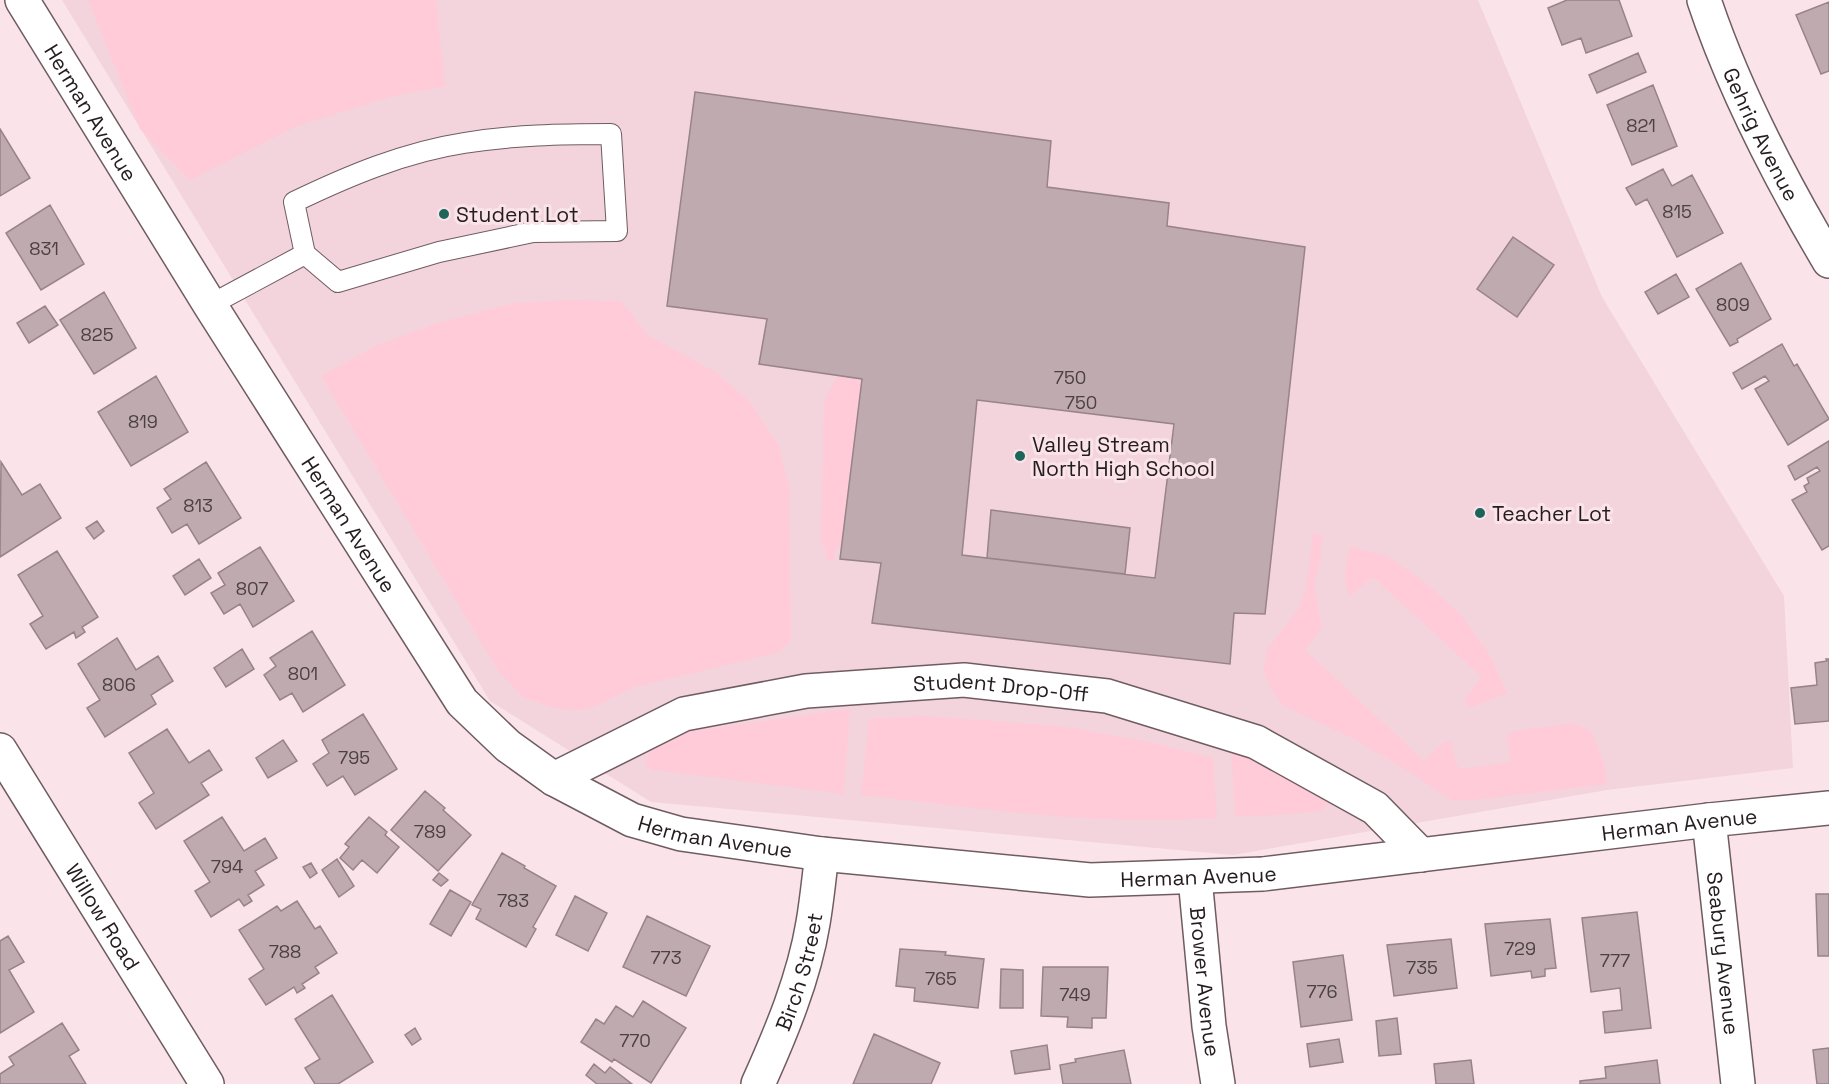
<svg xmlns="http://www.w3.org/2000/svg" width="1829" height="1084" viewBox="0 0 1829 1084" font-family="'Space Grotesk',sans-serif">
	<style>
		.built { fill: #f3d4dc }
		.green { fill: #ffcbd9 }
		.building { fill: #bfaaaf; stroke: #988389; stroke-width: 1.5; fill-rule: evenodd }
		.lines { fill: none; stroke-linecap: round; stroke-linejoin: round }
		.service-casing { stroke: #6f5c61; stroke-width: 22 }
		.minor-casing { stroke: #6f5c61; stroke-width: 36 }
		.service { stroke: #fff; stroke-width: 20 }
		.minor { stroke: #fff; stroke-width: 33 }
		.poi-dot { fill: #1d6559; stroke: #fae4e9; stroke-width: 2 }
		.labels { text-anchor: middle; dominant-baseline: central; stroke-width: 6; stroke-linejoin: round; paint-order: stroke }
		.number-label { font-size: 18px; fill: #4b4042 }
		.street-label { font-size: 21px; fill: #241c1e; stroke: #fae4e9 }
		.poi-label { font-size: 21px; fill: #241c1e; stroke: #fae4e9; text-anchor: start }
	</style>
	<rect width="100%" height="100%" fill="#fae4e9"/>
	<path class="built" d="M62 0H1478L1602 297 1784 596 1793 768 1607 790 1233 855 651 802 490 701Z"/>
	<path class="green" d="M88 0H436L445 86 393 96 297 126 190 180 140 129Z
		M566 300 621 301 648 335 717 373 751 403 779 446 789 488 791 639 779 652 635 687 596 706 578 710 554 708 524 698 499 672 321 376 380 344 441 322 515 303Z
		M838 376 862 379 841 546 836 548 834 560 826 561V549L821 543 824 401Z
		M1313 534H1322L1321 556 1314 586 1322 627 1305 650 1424 761 1445 741 1451 742 1457 766 1462 769 1511 762 1507 736 1515 731 1574 723 1591 731 1604 762 1607 784 1475 800H1452L1400 766 1352 738 1284 706 1272 691 1264 671 1267 650 1299 608 1306 587Z
		M1350 546 1388 557 1425 582 1460 614 1488 652 1507 693 1469 708 1465 704 1466 697 1482 677 1373 577 1351 595 1346 589 1345 571Z
		M850 709 844 794 654 770 645 767 651 746 677 733Z
		M925 716 1061 726 1146 741 1213 758 1217 818C1099 827 979 808 861 795L869 719Z
		M1231 751 1320 782 1327 791 1330 803 1320 811 1278 815 1235 816Z"/>
	<path class="building" d="M1567 0H1619L1632 36 1586 53 1581 38 1562 45 1548 8Z
		M1829 2V71L1821 74 1796 15Z
		M1638 53 1646 72 1597 93 1589 75Z
		M1653 85 1677 146 1632 165 1607 105Z
		M695 92 1051 141 1047 187 1169 203 1167 226 1305 247 1265 614 1234 613 1230 664 872 623 881 563 840 559 862 379 759 364 767 319 667 306ZM977 400 1174 424 1155 578 962 555Z
		M0 129 30 178 0 196Z
		M1663 169 1672 186 1692 175 1723 233 1677 257 1647 199 1636 205 1626 188Z
		M50 205 84 264 41 290 6 233Z
		M1513 237 1554 265 1517 317 1477 289Z
		M1741 263 1771 319 1737 339 1738 342 1730 346 1696 289Z
		M1676 274 1689 297 1658 314 1645 292Z
		M104 292 136 348 94 374 60 320Z
		M45 306 58 325 29 343 17 323Z
		M1782 344 1794 366 1797 364 1829 419 1788 445 1755 389 1769 381 1765 376 1742 389 1733 373Z
		M156 376 188 432 131 466 98 412Z
		M1829 441V546L1822 550 1792 500 1807 492 1804 486 1809 483 1807 478 1820 471 1817 467 1795 480 1788 466Z
		M1 462 22 495 40 484 61 518 0 557Z
		M206 462 241 518 199 544 187 524 172 533 157 508 171 499 164 489Z
		M991 510 1130 528 1125 574 987 558Z
		M97 521 104 531 94 539 86 528Z
		M260 547 294 601 253 627 240 604 224 614 211 593 225 585 218 573Z
		M57 551 98 617 82 627 85 632 76 638 74 632 46 649 30 624 43 616 18 575Z
		M199 559 211 578 185 595 173 576Z
		M312 631 345 685 303 712 292 693 280 700 264 675 276 666 270 658Z
		M117 638 136 670 158 656 173 681 151 695 156 704 105 737 87 708 100 700 78 664Z
		M242 649 254 669 226 687 214 668Z
		M1826 659H1829V721L1795 724 1791 688 1817 685 1815 663 1827 661Z
		M363 714 397 769 355 795 343 776 327 786 313 764 329 753 322 740Z
		M167 729 189 763 209 750 222 770 201 783 209 795 156 829 139 803 154 793 129 753Z
		M283 740 297 761 268 778 256 758Z
		M425 791 445 808 443 810 471 835 438 871 391 830Z
		M222 817 244 851 265 838 277 858 255 871 264 885 248 895 252 901 244 906 239 899 211 917 195 891 210 882 184 841Z
		M369 817 387 832 385 835 399 847 377 873 362 860 353 870 340 858 349 847 345 844Z
		M502 853 525 866 524 868 556 886 533 927 536 929 526 947 476 919 481 909 472 905Z
		M337 859 354 886 339 897 322 870Z
		M311 863 317 873 310 878 303 867Z
		M439 873 448 880 441 886 433 880Z
		M450 890 471 902 451 936 430 924Z
		M1816 894H1829V956H1818Z
		M575 896 607 913 588 951 556 935Z
		M297 901 315 929 320 926 337 953 315 967 319 973 302 984 305 988 297 993 294 987 266 1005 249 979 264 969 239 930 277 906 281 911Z
		M1637 912 1651 1028 1605 1033 1603 1012 1622 1010 1620 988 1591 992 1582 918Z
		M647 916 710 946 686 996 623 967Z
		M1550 919 1556 968 1545 969V976L1532 978 1531 971 1491 976 1485 924Z
		M8 936 24 962 9 970 34 1012 0 1033V941Z
		M1451 939 1457 988 1394 996 1387 945Z
		M900 949 946 952 945 955 984 959 978 1008 914 1001 915 988 896 986Z
		M1343 955 1352 1020 1301 1027 1293 962Z
		M1043 967H1108L1106 1018H1092V1028L1067 1027 1068 1017 1041 1016Z
		M1001 969 1023 970V1008H1000Z
		M332 995 373 1062 338 1084H315L305 1068 320 1059 295 1019Z
		M643 1001 686 1028 651 1083 614 1059 612 1062 581 1042 596 1019 604 1024 616 1006 633 1017Z
		M1397 1018 1401 1054 1379 1056 1376 1021Z
		M62 1023 79 1050 69 1056 86 1084H0V1074L14 1065 9 1057Z
		M415 1028 421 1039 412 1045 405 1035Z
		M874 1034 940 1063 931 1084H853Z
		M1339 1039 1343 1062 1310 1067 1307 1044Z
		M1047 1045 1050 1069 1015 1074 1011 1051Z
		M1829 1048V1084H1817L1813 1050Z
		M1124 1050 1131 1084H1063L1060 1065 1076 1062 1075 1059Z
		M1471 1060 1474 1084H1436L1434 1064Z
		M1657 1060 1660 1084H1580V1081L1606 1078 1605 1067Z
		M594 1064 605 1073 610 1067 632 1084H597L586 1075Z"/>
	<g class="lines">
		<g class="service-casing">
			<path id="service" d="M210 305 305 254 338 282 439 252 533 232 617 231 611 134C561 134 513 135 464 143 405 152 348 176 294 202L305 254"/>
		</g>
		<g class="minor-casing">
			<g id="minor">
				<path id="s1" d="M22 0 210 305 462 702 508 746 554 779 632 820 681 834 822 854 1090 880 1263 874 1709 820 1829 808"/>
				<path id="s2" d="M1704 0C1734 90 1781 180 1829 261"/>
				<path id="s3" d="M0 750 207 1084"/>
				<path id="s4" d="M554 779 684 714 806 691 964 680 1107 696 1256 742 1375 808 1421 855"/>
				<path id="s5" d="M1709 820 1738 1084"/>
				<path id="s6" d="M1195 878 1209 1026 1218 1084"/>
				<path id="s7" d="M758 1084C781 1033 804 978 813 923 817 900 819 877 822 854"/>
			</g>
		</g>
		<use href="#service" class="service"/>
		<use href="#minor" class="minor"/>
	</g>
	<g class="poi-dot">
		<circle cx="444" cy="214" r="6"/>
		<circle cx="1020" cy="456" r="6"/>
		<circle cx="1480" cy="513" r="6"/>
	</g>
	<g class="labels">
		<g class="number-label">
			<text x="1641" y="125">821</text>
			<text x="1677" y="211">815</text>
			<text x="44" y="248">831</text>
			<text x="1733" y="304">809</text>
			<text x="97" y="334">825</text>
			<text x="1070" y="377">750</text>
			<text x="1081" y="402">750</text>
			<text x="143" y="421">819</text>
			<text x="198" y="505">813</text>
			<text x="252" y="588">807</text>
			<text x="303" y="673">801</text>
			<text x="119" y="684">806</text>
			<text x="354" y="757">795</text>
			<text x="430" y="831">789</text>
			<text x="227" y="866">794</text>
			<text x="513" y="900">783</text>
			<text x="1520" y="948">729</text>
			<text x="285" y="951">788</text>
			<text x="666" y="957">773</text>
			<text x="1615" y="960">777</text>
			<text x="1422" y="967">735</text>
			<text x="941" y="978">765</text>
			<text x="1322" y="991">776</text>
			<text x="1075" y="994">749</text>
			<text x="635" y="1040">770</text>
		</g>
		<g class="street-label">
			<text stroke="none"><textPath href="#s1" startOffset="132">Herman Avenue</textPath></text>
			<text stroke="none"><textPath href="#s2" startOffset="146">Gehrig Avenue</textPath></text>
			<text stroke="none"><textPath href="#s1" startOffset="618">Herman Avenue</textPath></text>
			<text stroke="none"><textPath href="#s4" startOffset="465">Student Drop-Off</textPath></text>
			<text stroke="none"><textPath href="#s1" startOffset="2092">Herman Avenue</textPath></text>
			<text stroke="none"><textPath href="#s1" startOffset="1122">Herman Avenue</textPath></text>
			<text stroke="none"><textPath href="#s1" startOffset="1608">Herman Avenue</textPath></text>
			<text stroke="none"><textPath href="#s3" startOffset="196">Willow Road</textPath></text>
			<text stroke="none"><textPath href="#s5" startOffset="134">Seabury Avenue</textPath></text>
			<text stroke="none"><textPath href="#s7" startOffset="120">Birch Street</textPath></text>
			<text stroke="none"><textPath href="#s6" startOffset="104">Brower Avenue</textPath></text>
		</g>
		<g class="poi-label">
			<text x="456" y="214">Student Lot</text>
			<text x="1032" y="444">Valley Stream<tspan x="1032" dy="24">North High School</tspan></text>
			<text x="1492" y="513">Teacher Lot</text>
		</g>
	</g>
</svg>
